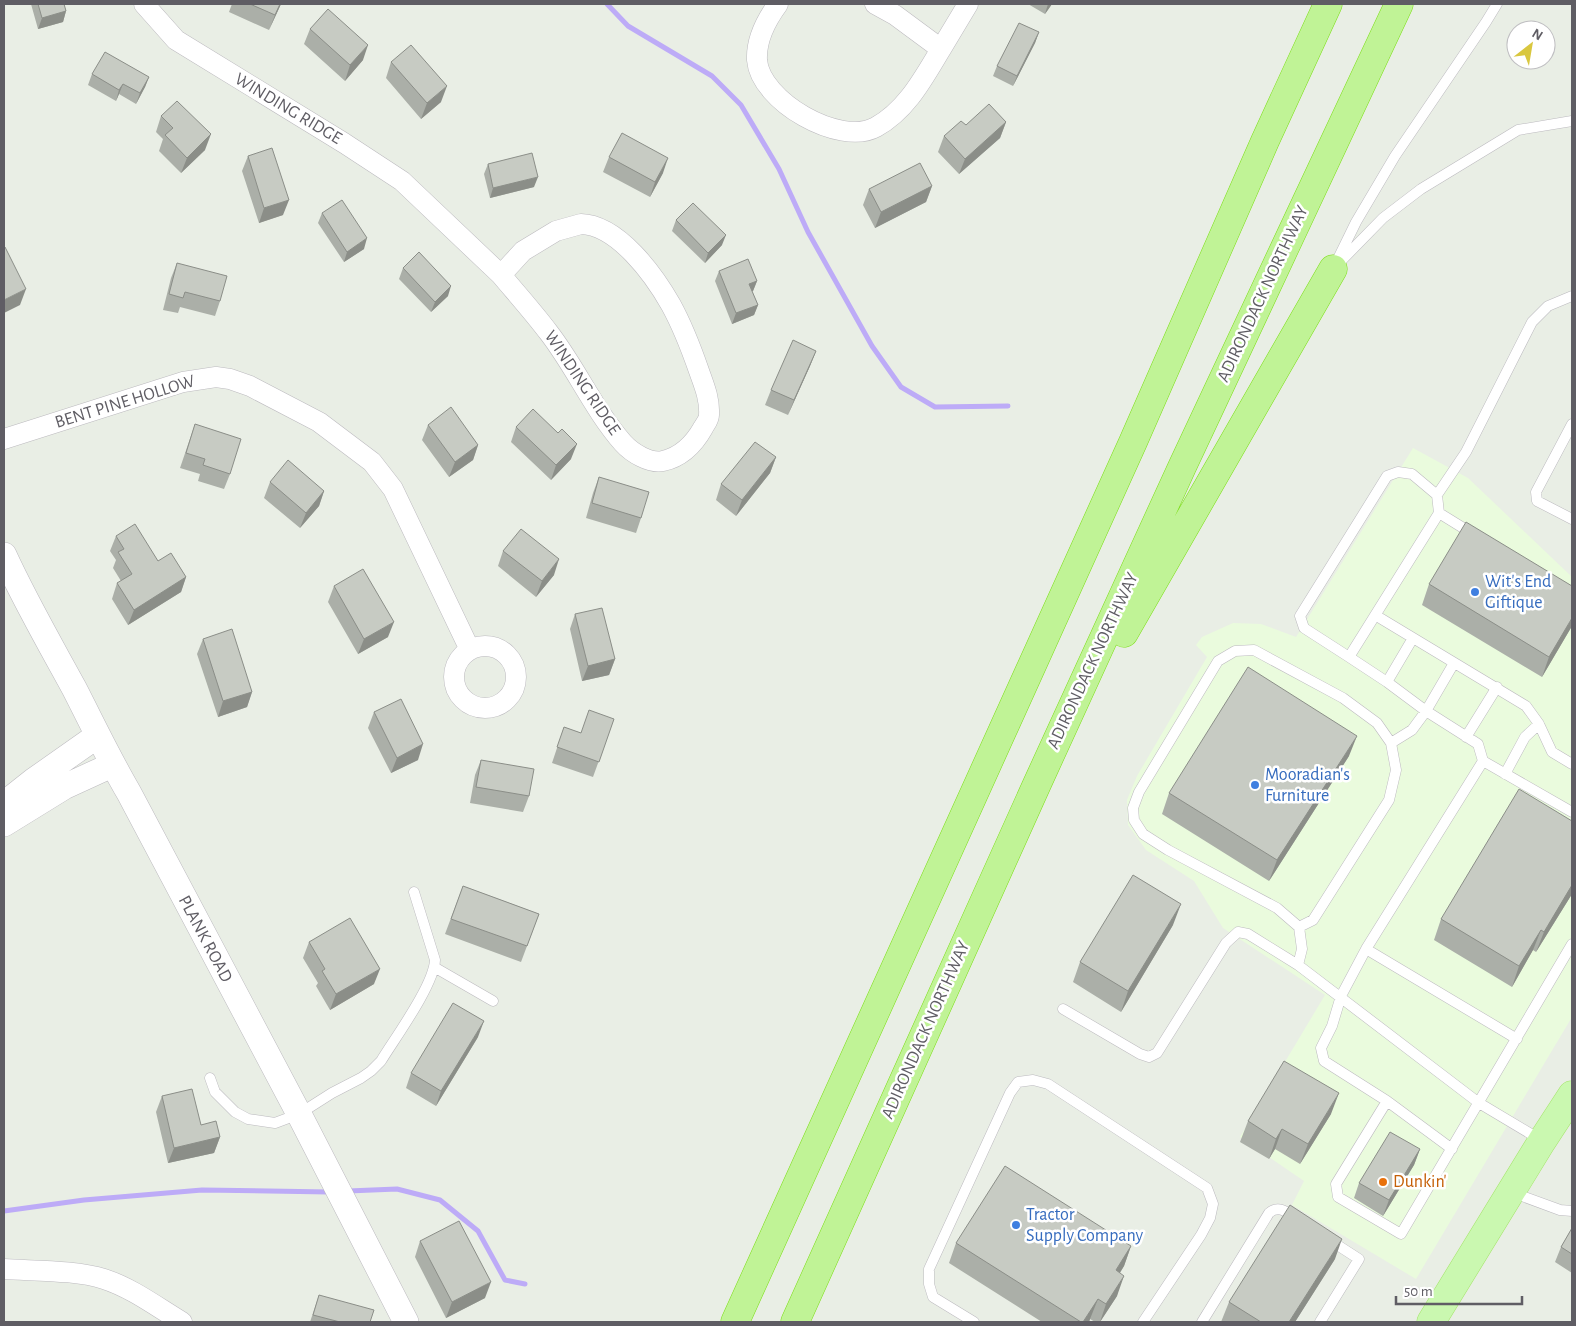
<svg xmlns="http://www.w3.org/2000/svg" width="1576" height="1326" viewBox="0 0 1576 1326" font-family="'Alegreya Sans',sans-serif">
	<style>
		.commercial { fill: #eafbdd }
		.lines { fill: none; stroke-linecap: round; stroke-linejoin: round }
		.stream { stroke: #bdabf7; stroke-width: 5 }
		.service-casing { stroke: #bcbabf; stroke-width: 11 }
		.minor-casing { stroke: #bcbabf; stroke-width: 21 }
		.tertiary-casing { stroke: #bcbabf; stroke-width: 26 }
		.primary-casing { stroke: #a3e467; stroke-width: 29 }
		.motorway-casing { stroke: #7bde15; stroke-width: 29 }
		.service { stroke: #fff; stroke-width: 10 }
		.minor { stroke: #fff; stroke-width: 20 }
		.tertiary { stroke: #fff; stroke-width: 25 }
		.primary { stroke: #caf8b0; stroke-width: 28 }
		.motorway { stroke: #c0f396; stroke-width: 28 }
		.wall { fill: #abafa8 }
		.shaded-wall { fill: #8b8e88 }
		.building { fill: #c7cbc3; stroke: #8b8e88 }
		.shop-dot { fill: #3f7fe0; stroke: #fff; stroke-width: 2 }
		.food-dot { fill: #e8710a; stroke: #fff; stroke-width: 2 }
		.labels { text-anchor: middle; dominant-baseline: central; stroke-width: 5; stroke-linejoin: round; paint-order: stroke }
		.street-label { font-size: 18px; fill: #5f5d64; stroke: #fff }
		.shop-label { font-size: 18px; fill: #366cbe; stroke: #fff; text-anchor: start }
		.food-label { font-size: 18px; fill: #c56008; stroke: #fff; text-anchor: start }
	</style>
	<rect width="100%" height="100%" fill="#e9eee5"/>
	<path class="commercial" d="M1413 448 1468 478 1572 577V1017L1416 1279 1292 1205 1304 1181 1240 1137 1325 995 1223 928 1194 881 1146 850 1128 825 1127 800 1137 776 1207 657 1196 645 1202 637 1233 623 1261 624 1296 637Z"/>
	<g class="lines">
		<path class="stream" d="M607 4 628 26 712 76 741 105 779 169 808 232 872 346 901 387 935 407 1008 406
			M348 1191 397 1189 440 1200 478 1231 505 1280 525 1284
			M4 1211 84 1200 202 1190 329 1192"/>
		<g class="service-casing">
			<path id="service" d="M1340 262 1383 218 1421 189 1518 130 1572 121
				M1333 269 1356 222 1395 156 1486 22 1497 4
				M1572 424 1536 492 1537 501 1572 519
				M1437 495 1466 452 1532 322 1548 306 1572 296
				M1473 534 1439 513 1349 657 1387 682 1426 711 1478 744 1483 761 1572 812
				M1375 615 1526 706 1539 724 1552 752 1572 764
				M1254 650 1343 698 1377 723 1391 743 1396 770 1389 800 1313 920 1299 927 1277 908 1168 850 1143 834 1134 820 1133 808 1139 792 1218 661 1235 651Z
				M1349 657 1304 628 1300 616 1387 476 1398 472 1412 474 1437 495 1439 513
				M1387 682 1413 638
				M1466 737 1497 687
				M1391 743 1412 730 1426 711 1454 663
				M1505 774 1525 737 1539 724
				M1299 927 1302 949 1298 965 1479 1103 1541 1140
				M1366 949 1517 1039
				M434 967 493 1001
				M1063 1009 1140 1054 1149 1057 1157 1053 1226 943 1238 932 1248 934 1298 965
				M210 1078 215 1092 235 1112 248 1119 275 1123 299 1114 332 1093 361 1078 371 1071 381 1061C395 1038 434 985 435 960L414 892
				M1387 1101 1336 1184 1338 1197 1401 1234 1572 944
				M1452 1149 1387 1101 1324 1061 1321 1048 1332 1026 1341 996 1366 949 1483 761
				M1511 1192 1560 1210 1572 1211
				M974 1322 933 1297 929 1284V1269L1010 1093 1018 1082 1033 1080 1048 1084 1207 1188 1213 1204 1210 1218 1201 1235 1143 1322
				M1202 1322 1269 1213C1279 1204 1288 1213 1297 1219
				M1320 1322 1359 1259 1328 1239"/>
		</g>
		<g class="minor-casing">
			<path id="minor" d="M144 4 176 40 344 143 402 181 501 275
				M778 4C767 19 756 40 757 60 760 101 840 147 876 127 907 110 924 77 941 49L895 15 875 4
				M941 49 968 4
				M581 224C618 225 654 275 671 305 682 325 691 348 699 371 704 385 710 399 709 415 709 420 705 424 703 428 694 444 681 457 663 461 650 464 632 453 623 443 594 410 576 368 549 333 534 313 517 294 501 275L523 251 556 231Z
				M4 439 183 382 216 377 230 379 250 386 319 422 372 462 393 489 470 650
				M454 677a31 31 0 1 1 62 0a31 31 0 1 1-62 0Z
				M4 1269C33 1271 77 1270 104 1279 132 1288 157 1307 182 1322"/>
		</g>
		<g class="tertiary-casing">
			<path id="tertiary" d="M4 555C25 601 50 644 74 688 92 723 109 759 129 793L299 1114 406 1322
				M4 804 33 781 97 736
				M4 824 64 787 112 765"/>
		</g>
		<g class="primary-casing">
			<path id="primary" d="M1431 1322 1542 1141 1572 1095"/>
		</g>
		<g class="motorway-casing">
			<path id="motorway" d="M1124 633 1333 269
				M735 1322 1133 442 1265 141 1328 4
				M795 1322 1037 784 1182 467 1399 4"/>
		</g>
		<use href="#service" class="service"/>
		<use href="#minor" class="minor"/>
		<use href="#tertiary" class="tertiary"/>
		<use href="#primary" class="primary"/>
		<use href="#motorway" class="motorway"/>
	</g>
	<path class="wall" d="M31 4H64L66 11 63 22 38 29Z
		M232 4H281L269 30 229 12Z
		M1028 4H1052L1045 14Z
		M310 29 363 60 345 81 304 44Z
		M1039 32 1035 43 1013 86 993 76 997 66Z
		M391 62 441 102 421 119 386 78Z
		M92 74 149 77 145 87 136 104 119 94 116 101 88 85Z
		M161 116 205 150 181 173 159 151 163 139 156 132Z
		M1006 122 1000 138 959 174 938 152 944 136Z
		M248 156 283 215 259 223 242 171Z
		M609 157 663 173 650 197 603 172Z
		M488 164 534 187 490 198 484 174Z
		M932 186 926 202 875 228 863 205 869 189Z
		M322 213 364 249 344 262 318 223Z
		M676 220 722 245 705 263 672 231Z
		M177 263 220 301 215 316 180 307 178 313 163 310 171 278Z
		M403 268 448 296 431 312 399 279Z
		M719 271 757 281 753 291H752L758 305 754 315 732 324 715 281Z
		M816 351 810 366 788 415 765 405 771 390Z
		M195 424 230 474 224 489 198 481 200 474 180 468Z
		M428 425 478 445 473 460 449 477 422 440Z
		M516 427 571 459 551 480 511 442Z
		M776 457 770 473 736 516 716 500 721 484Z
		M599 477 641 518 636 533 586 518 593 493Z
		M270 482 324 491 319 506 300 528 264 498Z
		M116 536 186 577 181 592 128 625 112 599 117 583 121 581 113 568 116 560 110 551Z
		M503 551 554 575 536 597 498 566Z
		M1429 584 1572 626 1542 677 1422 605Z
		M334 586 388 637 358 654 328 602Z
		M575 614 615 659 609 675 582 681 570 629Z
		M203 639 252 692 247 707 218 717 197 654Z
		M374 712 418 760 391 773 368 728Z
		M614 719 593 777 552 763 564 727 581 733Z
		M1349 756 1269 881 1162 814 1169 793Z
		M481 760 529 796 523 812 470 803 475 775Z
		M1572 821V894L1536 952 1533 950 1512 987 1434 940 1441 919Z
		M463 886 539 914 521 962 445 934Z
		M1173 925 1121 1012 1073 982 1080 962Z
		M309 942 374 984 330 1010 316 986 318 983 303 958Z
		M478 1037 436 1106 406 1088 411 1073Z
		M162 1096 201 1125 220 1137 214 1153 168 1163 156 1112Z
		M1331 1114 1300 1164 1275 1149 1269 1159 1240 1142 1248 1121Z
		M1420 1149 1414 1165 1383 1216 1354 1198 1359 1183Z
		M1572 1228V1273L1555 1262 1561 1247Z
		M420 1241 485 1298 446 1318 415 1257Z
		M956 1243 1131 1246 1124 1266 1120 1273 1117 1296 1100 1322H1095L1090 1319 1089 1322H1042L949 1263Z
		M1335 1259 1295 1322H1221L1229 1302Z
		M319 1295 370 1322H310Z"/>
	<path class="shaded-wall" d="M280 4H281L269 30 275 15Z
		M1048 4H1052L1045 14Z
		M66 11 63 22 38 29 42 18Z
		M1039 32 1035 43 1013 86 1017 76Z
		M368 45 363 60 345 81 350 65Z
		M149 77 145 87 136 104 140 93Z
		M123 84 119 94 116 101 119 90Z
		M447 86 441 102 421 119 427 103Z
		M1006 122 1000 138 959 174 965 159Z
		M211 134 205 150 181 173 187 158Z
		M668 158 663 173 650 197 655 182Z
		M538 177 534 187 490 198 493 188Z
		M932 186 926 202 875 228 881 212Z
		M289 200 283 215 259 223 264 208Z
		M726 235 722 245 705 263 708 253Z
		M367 238 364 249 344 262 347 252Z
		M757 281 753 291 745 294 749 284Z
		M451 286 448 296 431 312 435 302Z
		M26 289 20 305 4 313V300Z
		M758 305 754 315 732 324 736 313Z
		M816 351 810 366 788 415 794 400Z
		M577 444 571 459 551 480 556 465Z
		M478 445 473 460 449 477 455 462Z
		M776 457 770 473 736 516 742 500Z
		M324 491 319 506 300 528 306 513Z
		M559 559 554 575 536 597 542 581Z
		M186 577 181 592 128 625 134 610Z
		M1572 618V626L1542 677 1549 657Z
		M394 622 388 637 358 654 364 639Z
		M615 659 609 675 582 681 588 666Z
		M252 692 247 707 218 717 223 701Z
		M1357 736 1349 756 1269 881 1277 860Z
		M423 744 418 760 391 773 397 758Z
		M1572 883V894L1536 952 1544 932Z
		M1181 904 1173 925 1121 1012 1128 991Z
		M1541 930 1533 950 1512 987 1519 966Z
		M380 969 374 984 330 1010 336 994Z
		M484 1021 478 1037 436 1106 441 1091Z
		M1339 1093 1331 1114 1300 1164 1308 1144Z
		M1282 1129 1275 1149 1269 1159 1276 1139Z
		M220 1137 214 1153 168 1163 174 1148Z
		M1420 1149 1414 1165 1383 1216 1389 1200Z
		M1342 1239 1335 1259 1295 1322H1289Z
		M1131 1246 1124 1266 1108 1291 1116 1270Z
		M1124 1276 1117 1296 1100 1322 1106 1304Z
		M491 1282 485 1298 446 1318 452 1302Z
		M1098 1299 1090 1319 1089 1322H1083Z"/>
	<path class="building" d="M38 4H64L66 11 42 18Z
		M250 4H280L275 15Z
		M328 9 368 45 350 65 310 29Z
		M1019 23 1039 32 1017 76 997 66Z
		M411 45 447 86 427 103 391 62Z
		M105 52 149 77 140 93 123 84 119 90 92 74Z
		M177 101 211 134 187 158 165 135 173 128 161 116Z
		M989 104 1006 122 965 159 944 136 961 121 966 125Z
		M622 133 668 158 655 182 609 157Z
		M272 148 289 200 264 208 248 156Z
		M532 153 538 177 493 188 488 164Z
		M920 163 932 186 881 212 869 189Z
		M342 200 367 238 347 252 322 213Z
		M693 203 726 235 708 253 676 220Z
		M5 247 26 289 4 300V248Z
		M419 252 451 286 435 302 403 268Z
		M748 259 757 281 749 284 758 305 736 313 719 271Z
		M177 263 227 276 220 301 185 292 183 298 169 294Z
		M793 340 816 351 794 400 771 390Z
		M451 407 478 445 455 462 428 425Z
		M533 409 558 433 562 429 577 444 556 465 516 427Z
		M195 424 241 439 230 474 203 465 205 459 186 453Z
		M755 442 776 457 742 500 721 484Z
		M288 460 324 491 306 513 270 482Z
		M599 477 649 492 641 518 592 503Z
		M1466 522 1572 586V618L1549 657 1429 584Z
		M135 524 158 561 171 553 186 577 134 610 117 583 132 574 118 552 124 549 116 536Z
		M521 529 559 559 542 581 503 551Z
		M363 569 394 622 364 639 334 586Z
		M602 608 615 659 588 666 575 614Z
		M232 629 252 692 223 701 203 639Z
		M1248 667 1357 736 1277 860 1169 793Z
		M401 699 423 744 397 758 374 712Z
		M589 710 614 719 599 762 557 747 564 727 581 733Z
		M481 760 534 769 529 796 476 787Z
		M1519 789 1572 821V885L1544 932 1541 930 1519 966 1441 919Z
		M1133 875 1181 904 1128 991 1080 962Z
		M463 886 539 914 527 946 451 919Z
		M350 918 380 969 336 994 322 971 325 969 309 942Z
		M453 1003 484 1021 441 1091 411 1073Z
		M1284 1061 1339 1093 1308 1144 1282 1129 1276 1139 1248 1121Z
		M192 1089 201 1125 216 1121 220 1137 174 1148 162 1096Z
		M1390 1132 1420 1149 1389 1200 1359 1183Z
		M1005 1166 1131 1246 1116 1270 1124 1276 1106 1304 1098 1299 1083 1322H1081L956 1243Z
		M1290 1205 1342 1239 1289 1322H1261L1229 1302Z
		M459 1221 491 1282 452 1302 420 1241Z
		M1572 1228V1254L1561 1247Z
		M319 1295 374 1310 370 1322H340L313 1315Z"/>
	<g class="shop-dot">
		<circle cx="1475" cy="592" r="5"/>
		<circle cx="1255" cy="785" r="5"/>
		<circle cx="1016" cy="1225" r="5"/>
	</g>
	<circle class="food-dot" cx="1383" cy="1182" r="5"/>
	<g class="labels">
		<g class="street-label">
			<text transform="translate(288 109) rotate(31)">WINDING RIDGE</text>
			<text transform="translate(1263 294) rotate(-65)">ADIRONDACK NORTHWAY</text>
			<text transform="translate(582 383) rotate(56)">WINDING RIDGE</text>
			<text transform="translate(125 402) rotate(-17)">BENT PINE HOLLOW</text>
			<text transform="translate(1093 661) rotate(-65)">ADIRONDACK NORTHWAY</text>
			<text transform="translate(205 939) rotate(62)">PLANK ROAD</text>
			<text transform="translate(926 1030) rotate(-66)">ADIRONDACK NORTHWAY</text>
		</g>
		<g class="shop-label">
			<text x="1485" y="582">Wit's End<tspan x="1485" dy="21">Giftique</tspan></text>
			<text x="1265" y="775">Mooradian's<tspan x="1265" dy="21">Furniture</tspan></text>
			<text x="1026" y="1215">Tractor<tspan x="1026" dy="21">Supply Company</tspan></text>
		</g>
		<g class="food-label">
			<text x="1393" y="1182">Dunkin'</text>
		</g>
	</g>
	<rect width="1576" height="1326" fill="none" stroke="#5f5d64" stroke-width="10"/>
	<g transform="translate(1531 45) rotate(31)"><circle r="24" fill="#ffffff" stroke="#bfbec1"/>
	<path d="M0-4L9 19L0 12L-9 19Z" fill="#d9c73f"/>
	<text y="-8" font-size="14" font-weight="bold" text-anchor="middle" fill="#5f5d64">N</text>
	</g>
	<path d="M1396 1296v8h126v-8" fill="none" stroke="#5f5d64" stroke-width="2.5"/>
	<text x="1404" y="1296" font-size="15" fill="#5f5d64" stroke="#ffffff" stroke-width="4" paint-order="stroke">50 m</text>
</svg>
